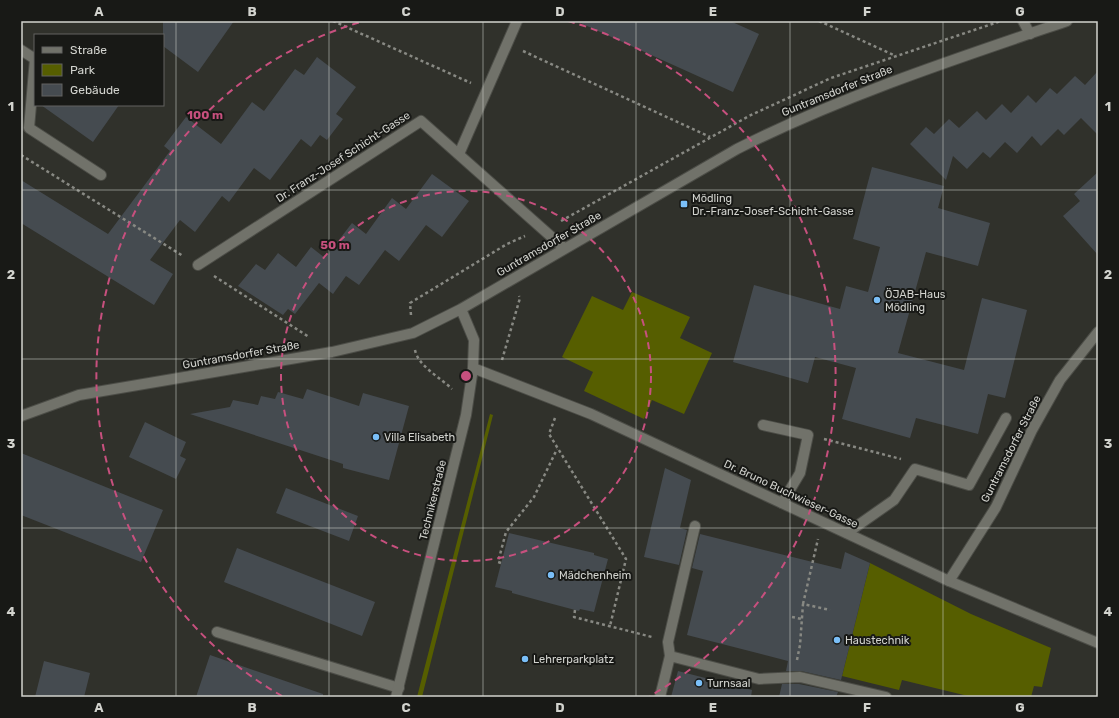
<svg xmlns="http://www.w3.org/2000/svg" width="1119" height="718" viewBox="0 0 1119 718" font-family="Rubik,sans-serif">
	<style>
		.green { fill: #565e00 }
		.building { fill: #454b50 }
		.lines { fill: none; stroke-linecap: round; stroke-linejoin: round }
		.service-casing { stroke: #4c4d47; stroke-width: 12 }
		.minor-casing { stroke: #4c4d47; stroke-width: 12 }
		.tertiary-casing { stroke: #4c4d47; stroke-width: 12 }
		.path { stroke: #888983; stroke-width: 2.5; stroke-dasharray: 3 3; stroke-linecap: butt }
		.service { stroke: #71726a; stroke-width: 10 }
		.minor { stroke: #71726a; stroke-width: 10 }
		.tertiary { stroke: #71726a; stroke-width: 10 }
		.grid { fill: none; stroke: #d2d3ce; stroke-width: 1; stroke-opacity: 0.55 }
		.ring { fill: none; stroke: #c7507e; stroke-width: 2; stroke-dasharray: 7 5 }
		.poi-dot { fill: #7abff8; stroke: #181916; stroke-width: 1.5 }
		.labels { text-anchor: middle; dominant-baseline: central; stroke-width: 4; stroke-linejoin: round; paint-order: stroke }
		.street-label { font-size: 11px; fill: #d2d3ce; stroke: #181916 }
		.poi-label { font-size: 11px; fill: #d2d3ce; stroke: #181916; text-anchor: start }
		.centre { fill: #c7507e; stroke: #181916; stroke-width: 2 }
		.ring-label { font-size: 12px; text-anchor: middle; font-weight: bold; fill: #c7507e; stroke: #181916; stroke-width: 4; stroke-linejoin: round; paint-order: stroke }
		.neatline { fill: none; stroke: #d2d3ce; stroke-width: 1.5 }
		.grid-label { font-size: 13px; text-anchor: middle; font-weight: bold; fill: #d2d3ce }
	</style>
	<rect width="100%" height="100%" fill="#30312b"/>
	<path class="green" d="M632 292 690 317 680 338 712 353 684 414 652 400 644 419 584 391 593 372 562 357 592 296 623 310Z
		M490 414 493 415 422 697H417Z
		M870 563 971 614 1051 648 1042 687 1034 686 1031 697H972L902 680 899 690 842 676Z"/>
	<path class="building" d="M163 21H234L198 72 163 46Z
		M576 21H730L759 34 733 92Z
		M317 57 356 87 336 114 343 119 327 140 320 135 311 147 301 139 270 180 254 168 229 202 222 196 195 232 180 220 150 260 173 274 154 305 21 223V180L108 234 170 151 164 146 186 117 221 144 252 102 264 111 295 69 304 75Z
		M1098 71V135L1081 118 1064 135 1058 129 1041 146 1032 136 1017 153 1005 142 990 158 983 152 967 169 953 156 946 180 910 144 926 127 934 134 949 119 959 128 977 111 986 120 1002 104 1011 113 1028 95 1036 103 1050 88 1057 94 1075 76 1085 85Z
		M41 105H119L93 142Z
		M872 167 944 186 938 208 990 223 978 266 926 252 898 353 964 370 982 298 1027 310 1005 398 988 394 978 434 916 418 910 438 842 419 856 368 815 357 808 383 733 362 754 285 840 309 846 286 868 292 880 247 853 239Z
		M1098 172V255L1063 216 1080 201 1074 194Z
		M432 174 469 201 442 237 426 225 399 261 385 250 359 285 346 276 333 294 319 283 295 314 288 309 283 315 238 286 256 264 265 270 278 253 296 267 311 247 325 258 352 223 366 234 392 198 406 209Z
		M307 389 359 406 363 393 409 406 389 480 343 468V464L190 414 230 407 233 400 258 405 261 396 275 399 278 392 303 399Z
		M145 422 186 442 180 456 186 459 176 479 129 457Z
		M21 453 163 510 141 562 21 515Z
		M665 468 691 480 680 528 687 530 679 565 644 557Z
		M286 488 358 516 349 541 276 513Z
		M509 533 594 553V555L608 559 594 612 580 609 579 611 545 602 512 593V591L495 587Z
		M700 534 841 569 845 552 870 563 841 680 801 671H786L788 661 687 635 703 571 692 568Z
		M237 548 375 602 362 636 224 582Z
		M210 655 323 694V697H196Z
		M44 661 90 673 84 697H35Z
		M678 671 752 690 751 697H671Z
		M782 684H799L838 692 836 697H779Z"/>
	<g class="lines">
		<g class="service-casing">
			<path id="service" d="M1023 21 1030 34
				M459 154 517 21
				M763 425 808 435 800 473 782 503
				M847 533 894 500 915 469 969 485 1006 418
				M949 581 1098 643
				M217 632 399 688
				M670 656 668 642 695 526
				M660 697 670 656 759 679 800 677 886 697"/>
		</g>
		<g class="minor-casing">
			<path id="minor" d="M21 50 35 59
				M35 59 29 128 101 175
				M198 265 421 121 564 248
				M473 368 591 414 949 581 996 507 1032 430 1060 380 1098 332"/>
		</g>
		<g class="tertiary-casing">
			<path id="tertiary" d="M21 416 79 395 332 352 413 333 461 309 737 149C842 96 955 59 1067 21
				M396 697 466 415 473 368 474 340 461 309"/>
		</g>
		<path class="path" d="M333 21 471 83
			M819 21 896 56
			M523 51 710 137
			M21 155 183 256
			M561 221 749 116 831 78 1001 21
			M214 276 309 337
			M411 315 410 303 507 244 525 236
			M415 350C418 366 441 378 452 389
			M502 360 520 298 519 296
			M555 418 549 434 626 559 610 626
			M824 439 901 459
			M501 563 498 562 506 532 534 497 557 449
			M803 604 818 539
			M575 610 574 617 652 637
			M792 617 802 619
			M797 660 800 645 803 604 830 610"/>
		<use href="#service" class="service"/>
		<use href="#minor" class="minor"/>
		<use href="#tertiary" class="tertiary"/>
	</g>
	<path class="grid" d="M176 21V697M329 21V697M483 21V697M636 21V697M790 21V697M943 21V697M21 190H1098M21 359H1098M21 528H1098"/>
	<g class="ring">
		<circle cx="466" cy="376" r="185"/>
		<path d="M282 696A369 369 0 0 1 364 21M568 21A369 369 0 0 1 650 696"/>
	</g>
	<g class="poi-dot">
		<rect x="680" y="200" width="8" height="8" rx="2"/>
		<circle cx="877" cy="300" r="4"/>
		<circle cx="376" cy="437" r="4"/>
		<circle cx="551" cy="575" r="4"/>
		<circle cx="837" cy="640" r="4"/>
		<circle cx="525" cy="659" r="4"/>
		<circle cx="699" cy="683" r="4"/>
	</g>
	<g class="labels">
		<g class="street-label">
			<text transform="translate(837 91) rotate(-22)">Guntramsdorfer Straße</text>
			<text transform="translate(343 157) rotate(-33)">Dr. Franz-Josef Schicht-Gasse</text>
			<text transform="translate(549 244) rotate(-30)">Guntramsdorfer Straße</text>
			<text transform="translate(241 355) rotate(-10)">Guntramsdorfer Straße</text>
			<text transform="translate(1011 449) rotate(-63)">Guntramsdorfer Straße</text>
			<text transform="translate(791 494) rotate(25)">Dr. Bruno Buchwieser-Gasse</text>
			<text transform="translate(433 500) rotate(-76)">Technikerstraße</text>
		</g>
		<g class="poi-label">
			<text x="692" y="198">Mödling<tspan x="692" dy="13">Dr.-Franz-Josef-Schicht-Gasse</tspan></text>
			<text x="885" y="294">ÖJAB-Haus<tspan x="885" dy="13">Mödling</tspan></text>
			<text x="384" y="437">Villa Elisabeth</text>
			<text x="559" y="575">Mädchenheim</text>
			<text x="845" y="640">Haustechnik</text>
			<text x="533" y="659">Lehrerparkplatz</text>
			<text x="707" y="683">Turnsaal</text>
		</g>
	</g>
	<circle cx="466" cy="376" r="6" class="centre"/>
	<g class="ring-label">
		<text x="205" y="119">100 m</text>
		<text x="335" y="249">50 m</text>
	</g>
	<rect width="1119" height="718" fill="none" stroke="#181916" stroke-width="44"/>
	<rect x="34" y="34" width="130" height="72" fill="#181916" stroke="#626360"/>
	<rect x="42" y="47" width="20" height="6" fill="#71726a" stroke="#626360"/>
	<text x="70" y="54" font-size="12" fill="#d2d3ce">Straße</text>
	<rect x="42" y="64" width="20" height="12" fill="#565e00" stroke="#626360"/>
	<text x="70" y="74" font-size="12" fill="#d2d3ce">Park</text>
	<rect x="42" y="84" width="20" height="12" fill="#454b50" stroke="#626360"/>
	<text x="70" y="94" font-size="12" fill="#d2d3ce">Gebäude</text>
	<rect x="22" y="22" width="1075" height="674" class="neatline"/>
	<g class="grid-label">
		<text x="99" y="16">A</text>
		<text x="252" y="16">B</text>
		<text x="406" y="16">C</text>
		<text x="560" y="16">D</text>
		<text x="713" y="16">E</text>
		<text x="867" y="16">F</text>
		<text x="1020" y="16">G</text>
		<text x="11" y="111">1</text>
		<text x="1108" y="111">1</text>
		<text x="11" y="279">2</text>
		<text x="1108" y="279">2</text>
		<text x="11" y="448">3</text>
		<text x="1108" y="448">3</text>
		<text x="11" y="616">4</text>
		<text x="1108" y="616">4</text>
		<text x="99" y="712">A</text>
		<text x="252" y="712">B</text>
		<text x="406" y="712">C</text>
		<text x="560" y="712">D</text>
		<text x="713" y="712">E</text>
		<text x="867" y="712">F</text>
		<text x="1020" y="712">G</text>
	</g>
</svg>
